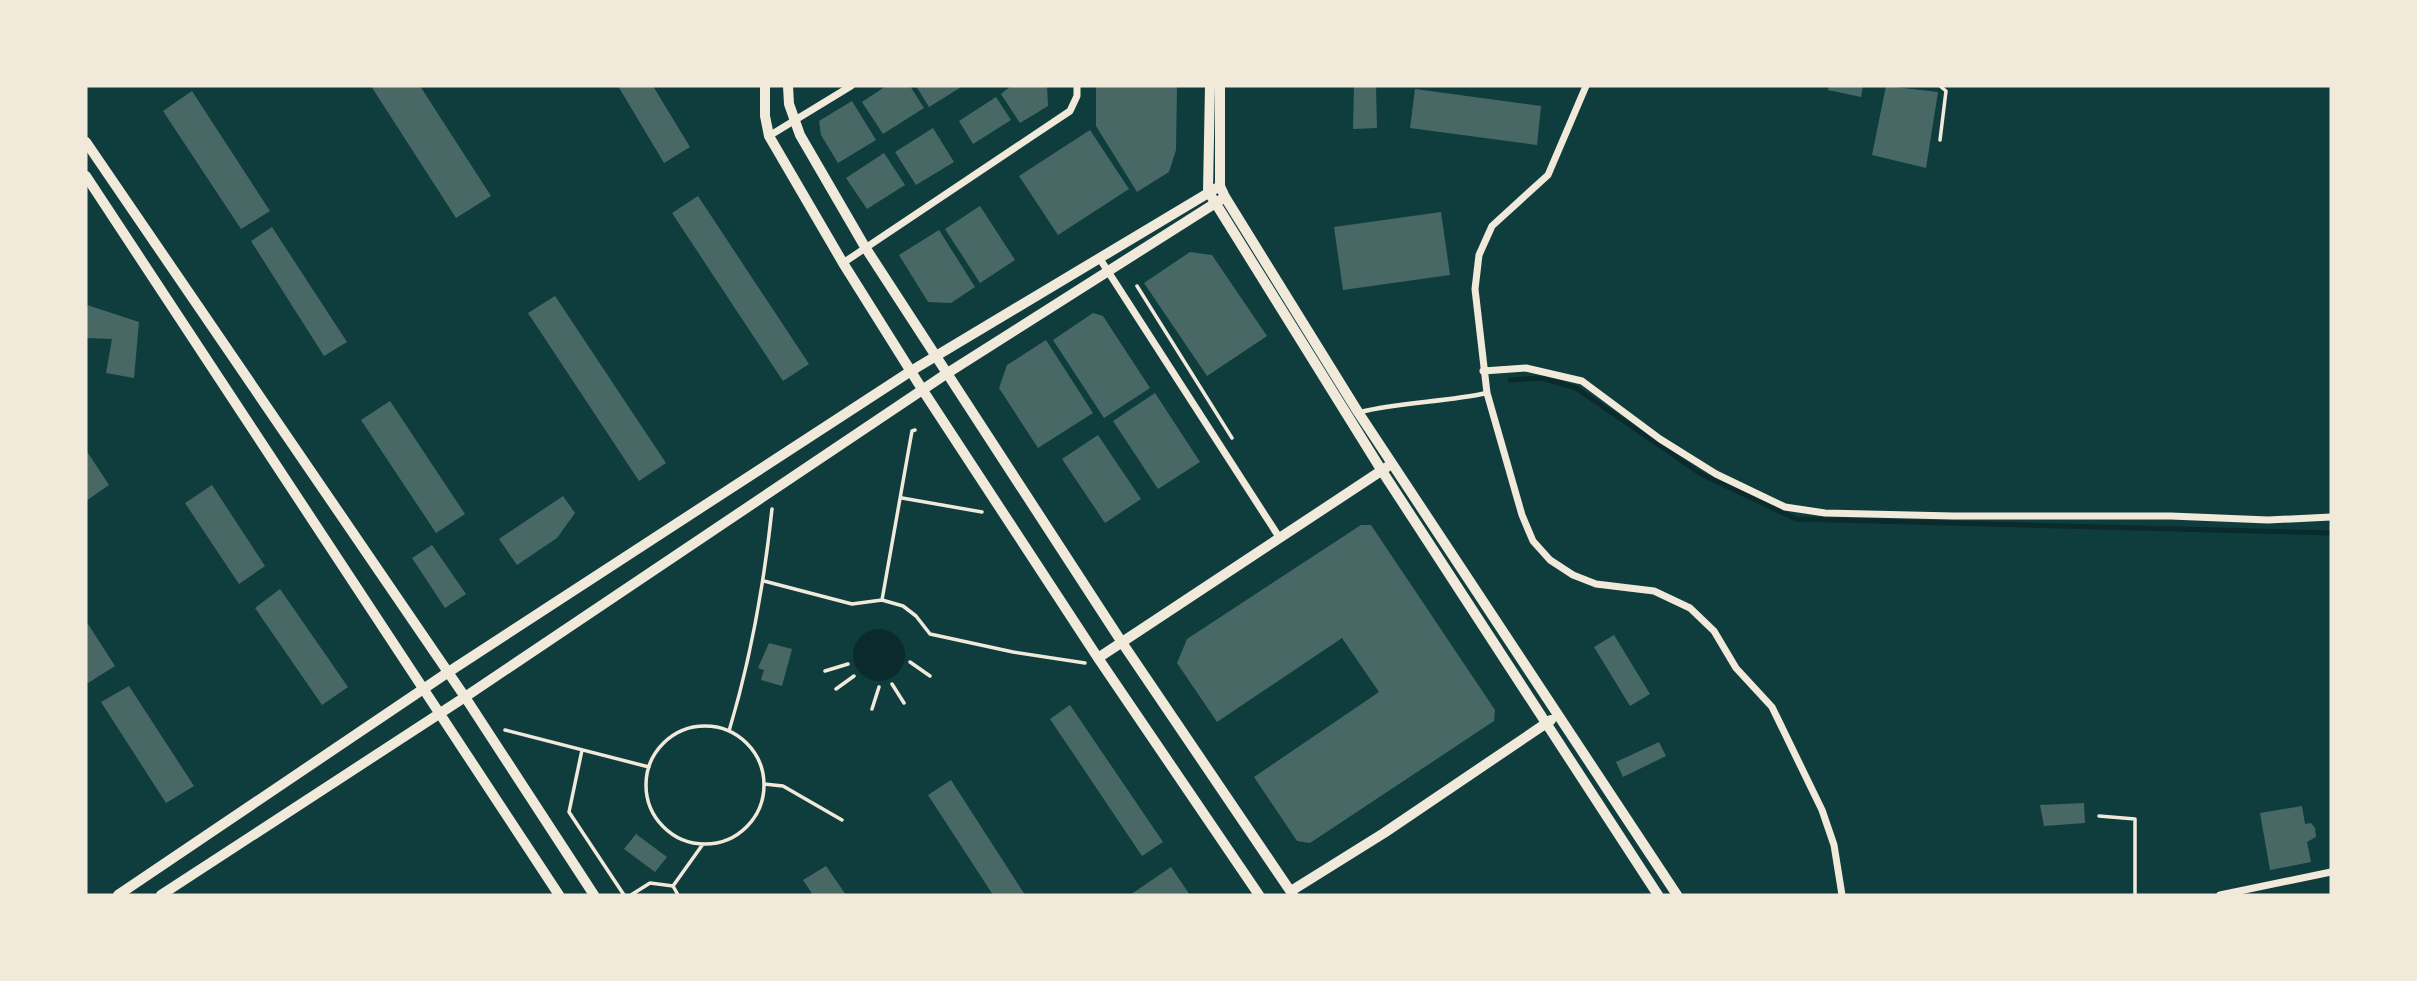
<svg xmlns="http://www.w3.org/2000/svg" width="2417" height="981" viewBox="0 0 2417 981" font-family="'PT Sans Narrow',sans-serif">
	<style>
		.water { fill: #0a2a2b }
		.lines { fill: none; stroke-linecap: round; stroke-linejoin: round }
		.stream { stroke: #0a2a2b; stroke-width: 5 }
		.building { fill: #486865 }
		.path { stroke: #f1e9da; stroke-width: 3.5 }
		.service { stroke: #f1e9da; stroke-width: 4.5 }
		.minor { stroke: #f1e9da; stroke-width: 7 }
		.tertiary { stroke: #f1e9da; stroke-width: 10 }
	</style>
	<rect width="100%" height="100%" fill="#0f3d3e"/>
	<path class="water" d="M853 655a26 26 0 1 1 52 0a26 26 0 1 1-52 0Z"/>
	<g class="lines">
		<path class="stream" d="M1510 380 1542 378 1576 388 1701 474 1796 519 2331 533"/>
	</g>
	<path class="building" d="M371 86H420L491 196 456 218Z
		M618 86H653L690 147 664 163Z
		M886 86H910L924 108 883 134 862 102Z
		M916 86H963L929 107Z
		M1011 86H1047L1048 106 1020 123 1001 94Z
		M1096 86H1177L1176 150 1169 172 1137 192 1096 126Z
		M1354 86H1376L1377 128 1353 129Z
		M1829 86H1863L1861 97 1828 90Z
		M1886 86 1938 92 1926 168 1872 155Z
		M1415 89 1541 106 1537 145 1410 128Z
		M192 91 270 211 241 229 163 111Z
		M996 97 1011 120 973 144 959 121Z
		M852 101 876 140 838 163 821 135 819 121Z
		M933 128 954 162 916 185 895 152Z
		M1090 130 1129 189 1058 235 1019 176Z
		M884 153 905 185 867 209 846 178Z
		M698 196 809 364 783 381 672 213Z
		M980 206 1015 260 980 283 945 229Z
		M1441 212 1450 275 1343 290 1334 227Z
		M272 227 347 342 324 356 251 241Z
		M939 230 975 287 951 303 928 302 899 255Z
		M1190 252 1212 255 1267 336 1207 376 1144 283Z
		M555 296 666 463 639 481 528 313Z
		M87 305 139 322 134 378 106 373 112 339 86 338Z
		M1093 313 1103 316 1150 388 1104 418 1053 340Z
		M1046 340 1093 413 1038 448 999 388 1007 365Z
		M1155 393 1200 462 1158 489 1113 421Z
		M390 401 465 514 436 533 361 420Z
		M1098 435 1141 499 1105 523 1062 459Z
		M86 450 109 485 86 501Z
		M212 485 265 566 239 584 185 503Z
		M563 496 575 513 557 538 517 565 499 539Z
		M1361 525H1371L1495 710 1494 721 1310 843 1297 841 1254 777 1379 692 1342 638 1217 722 1177 663 1187 639Z
		M432 545 466 594 445 608 412 558Z
		M280 589 348 687 322 705 255 608Z
		M86 621 115 666 88 683 86 680Z
		M1614 635 1650 694 1630 706 1594 647Z
		M769 643 792 649 782 686 761 680 764 670 758 668Z
		M129 686 194 786 166 803 101 702Z
		M1070 705 1163 842 1142 856 1050 719Z
		M1659 742 1666 756 1623 777 1616 762Z
		M951 780 1025 895H993L928 795Z
		M2084 803 2085 823 2044 826 2040 805Z
		M2302 806 2305 824 2311 823 2315 828 2316 837 2307 842 2311 862 2270 870 2260 813Z
		M636 834 667 857 655 872 624 849Z
		M826 866 846 895H813L803 880Z
		M1171 867 1190 895H1130Z"/>
	<g class="lines">
		<path class="path" d="M1940 86 1946 91 1940 140
			M1137 286 1232 438
			M902 498 982 512
			M764 581 852 604 882 600 903 606 916 616 930 634 1013 652 1085 663
			M882 600 912 431 915 430
			M910 662 930 676
			M825 671 848 664
			M892 684 904 703
			M836 689 854 676
			M872 709 879 687
			M646 785a59 59 0 1 1 118 0a59 59 0 1 1-118 0Z
			M505 730 649 767
			M729 731C751 658 764 584 772 509
			M582 750 569 812 624 895
			M764 784 783 786 842 820
			M2099 816 2135 819V895
			M631 895 650 883 673 886
			M678 895 673 886 703 844"/>
		<path class="service" d="M1360 412C1402 402 1445 402 1487 393"/>
		<path class="minor" d="M1586 86 1548 175 1492 226 1479 255 1475 289 1487 393 1522 515 1533 541 1550 560 1573 575 1596 584 1654 591 1690 608 1714 631 1736 668 1772 707 1822 810 1834 845 1842 895
			M769 136 851 86
			M1100 259 1279 537
			M843 263 1070 111 1077 96V86
			M1483 371 1526 368 1582 381 1660 439 1716 474 1785 507 1825 513 1953 516H2171L2268 520 2331 517
			M2220 895 2331 872"/>
		<path class="tertiary" d="M765 86V116L769 136 843 263 922 389 1098 658 1259 895
			M788 86 789 104 800 135 865 247 1121 641 1293 895
			M1210 86 1208 191 1382 471 1658 895
			M1220 86V186L1225 197 1358 412 1677 895
			M86 142 465 697 594 895
			M86 176 559 895
			M1098 658 1387 467
			M1291 891 1384 833 1551 720
			M118 895 447 673 911 371 1220 186
			M161 895 465 697 946 374 1225 197"/>
	</g>
	<rect width="2417" height="981" fill="none" stroke="#f1e9da" stroke-width="175"/>
</svg>
